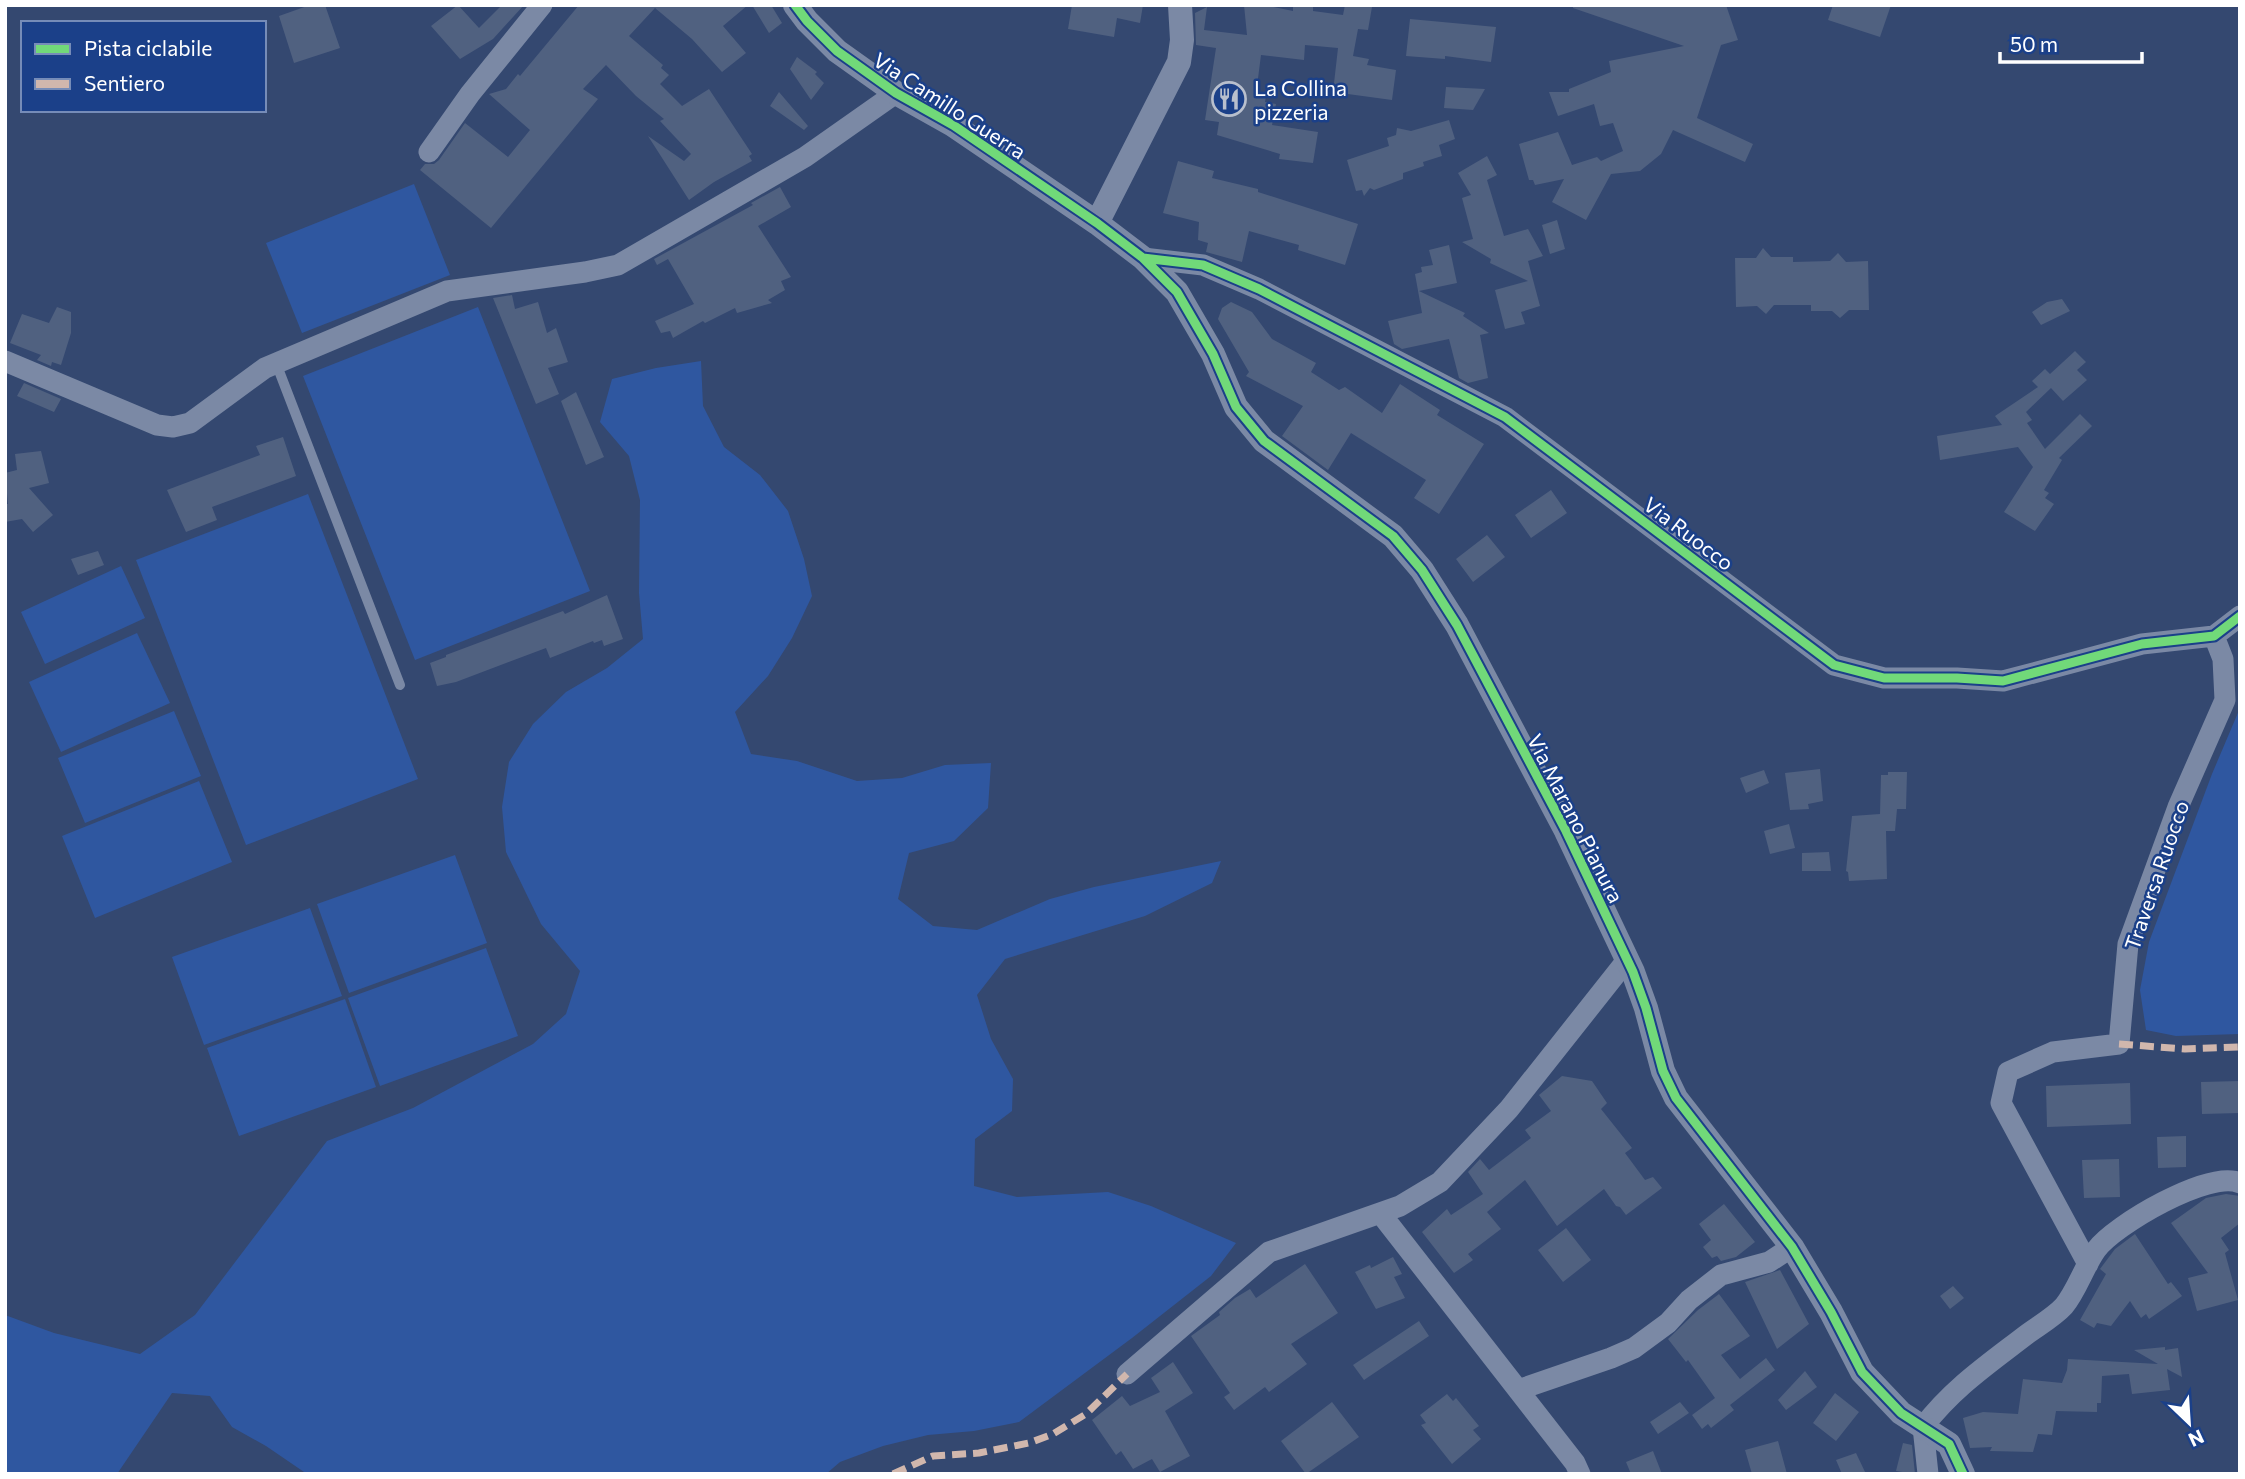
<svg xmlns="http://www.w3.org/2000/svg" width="2245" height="1479" viewBox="0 0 2245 1479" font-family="Commissioner,sans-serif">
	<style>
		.green { fill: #2f57a0 }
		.building { fill: #506180 }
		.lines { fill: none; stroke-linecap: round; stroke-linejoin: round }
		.service { stroke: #7b89a5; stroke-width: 10 }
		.minor { stroke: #7b89a5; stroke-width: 21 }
		.tertiary { stroke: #7b89a5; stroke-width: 24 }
		.quiet { stroke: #d1b7ad; stroke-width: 7; stroke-dasharray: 14 7; stroke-linecap: butt }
		.cycleway-casing { stroke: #1b4089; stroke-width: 13 }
		.cycleway { stroke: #71d979; stroke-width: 9 }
		.labels { text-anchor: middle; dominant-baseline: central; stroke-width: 5; stroke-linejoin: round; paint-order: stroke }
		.poi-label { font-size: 21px; fill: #fff; stroke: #1b4089; text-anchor: start }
		.street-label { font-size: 21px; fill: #fff; stroke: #1b4089 }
	</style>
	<rect width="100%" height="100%" fill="#344870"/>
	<path class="green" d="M414 184 450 275 302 333 266 243Z
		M478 307 590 591 415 660 303 376Z
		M701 361 703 406 724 447 760 475 788 511 804 559 812 596 792 638 768 676 735 712 751 754 797 761 857 781 902 778 945 765 991 763 988 808 954 841 909 853 898 899 933 926 977 930 1050 899 1094 887 1221 861 1212 883 1145 916 1005 959 977 995 991 1039 1013 1079 1012 1111 975 1139 974 1186 1017 1197 1108 1192 1151 1206 1236 1243 1211 1276 1132 1338 1019 1422 974 1431 928 1435 883 1446 840 1462 826 1474H307L266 1446 232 1427 210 1396 172 1393 117 1474H5V1315L54 1333 140 1354 195 1315 327 1141 413 1108 533 1044 566 1014 580 971 541 924 506 852 502 807 509 762 533 724 566 692 607 668 643 639 639 593 640 500 629 456 600 422 612 379 656 368Z
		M308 494 418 779 246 845 136 560Z
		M121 566 145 618 45 664 21 612Z
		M137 633 170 703 61 752 29 682Z
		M2240 708V1034L2176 1036 2146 1030 2140 990 2149 942 2212 774Z
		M174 711 201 776 85 823 58 758Z
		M199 781 232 862 95 918 62 836Z
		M455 855 487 943 349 993 317 904Z
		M310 908 342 996 204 1045 172 957Z
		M486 948 518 1036 380 1086 348 998Z
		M345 999 376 1087 239 1136 207 1048Z"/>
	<path class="building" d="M310 5H325L340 48 294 63 279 16Z
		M458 5 479 28 502 5H524L493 39 460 59 431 26Z
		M579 5H748L723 26 746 53 722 72 692 39 655 8 629 36 663 65 661 68 669 75 660 84 682 106 709 89 752 154 749 156 752 161 714 182 689 200 648 136 684 161 691 154 660 121 664 119 636 96 606 65 583 89 598 99 491 228 420 170 425 164H434L439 160 465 123 508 157 530 130 489 94 506 89 518 74 520 76Z
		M752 5H771L782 23 769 33Z
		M1072 5H1143L1140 23 1117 18 1114 37 1068 29Z
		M1244 5H1264L1293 11V5H1313V11L1343 15 1345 5 1372 7 1368 30 1358 29 1353 56 1369 59 1367 65 1396 70 1392 100 1333 92 1338 48 1305 45 1304 60 1261 55 1256 94 1266 96 1265 102 1276 104 1272 125 1318 132 1313 163 1279 159 1280 154 1217 135 1219 122 1205 120 1216 48 1196 45 1195 13 1207 7 1204 30 1247 35Z
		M1573 5H1726L1738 40 1721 45 1697 118 1753 144 1745 162 1673 130 1661 154 1640 171 1611 174 1586 220 1552 202 1564 179 1535 185 1533 180H1529L1519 144 1558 132 1572 165 1597 157 1601 161 1623 151 1613 123 1600 126 1594 104 1558 116 1549 92H1569V89L1611 72 1609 61 1684 46 1573 8Z
		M1833 5H1891L1880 37 1828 20Z
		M1410 19 1496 27 1491 62 1445 56V59L1406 56Z
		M797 57 817 72 815 74 824 83 811 100 790 69Z
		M1446 87 1485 89 1473 110 1459 109 1444 108Z
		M779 92 808 126 804 130 770 106Z
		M1449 120 1455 139 1439 145 1442 156 1423 162 1424 166 1403 173V179L1374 190 1370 188 1364 196 1362 190 1356 191 1347 160 1389 146 1387 138 1396 135 1397 128 1411 131Z
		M1487 156 1497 175 1487 180 1504 236 1528 229 1543 256 1528 261 1540 306 1521 312 1525 324 1505 329 1495 290 1528 281 1490 263 1491 259 1462 242 1473 239 1462 198 1471 195 1458 173Z
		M1178 161 1214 171 1212 178 1258 189V192L1358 224 1345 265 1298 250 1299 245 1249 231 1242 262 1206 252 1208 243 1198 240 1199 222 1163 213Z
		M780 187 791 207 758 226 791 277 781 281 785 290 768 300 772 303 737 313 735 308 705 323 703 321 673 338 670 331 661 333 655 321 694 304 668 259 657 265 654 259 753 205 751 203Z
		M1557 220 1565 249 1550 254 1542 225Z
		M1449 245 1457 283 1419 291 1465 313 1463 316 1489 333 1480 335 1488 378 1468 383 1459 378 1449 339 1402 349 1394 344 1388 321 1422 313 1415 274 1422 272 1421 267 1433 265 1429 250Z
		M1763 248 1771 257H1793V262L1830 261 1838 253 1846 262 1868 261 1869 310H1849L1840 318 1832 311H1811V305H1774L1766 314 1757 306 1736 307 1735 258H1756Z
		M512 295 515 309 538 302 547 333 556 328 568 362 548 368 559 394 536 404 493 298Z
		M2062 299 2070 311 2041 325 2032 312 2047 302Z
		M1231 302 1252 312 1272 339 1316 363 1311 372 1339 390 1345 387 1382 413 1400 384 1440 410 1437 415 1484 444 1439 514 1414 498 1426 480 1351 433 1328 470 1282 436 1303 406 1246 376 1249 372 1218 319 1222 308Z
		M57 307 71 312V333L61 365 52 362 51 366 37 360 41 355 10 343 22 314 49 323Z
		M2075 351 2086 362 2077 370 2087 380 2063 401 2051 388 2026 412 2032 420 2027 423 2045 449 2080 414 2092 426 2059 458 2062 460 2044 490 2049 493 2045 498 2054 504 2035 531 2004 512 2033 467 2018 447 1940 460 1937 436 2002 425 1995 416 2038 387 2032 381 2045 369 2050 374Z
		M24 383 61 399 54 412 17 396Z
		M576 392 604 457 586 465 561 401Z
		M283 437 296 476 212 507 217 520 186 532 167 490 260 455 256 446Z
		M41 451 49 483 29 488 53 515 33 532 22 519 5 522V504H8L5 473 17 470 15 454Z
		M1551 490 1567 513 1531 538 1515 515Z
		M1487 535 1505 557 1473 582 1456 559Z
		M98 551 104 565 78 575 71 559Z
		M607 595 623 639 604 646 602 640 594 643 593 641 550 658 546 648 456 682 437 686 430 663 446 657V655L563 611 565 614Z
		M1820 769 1823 801 1808 804 1809 809 1790 810 1785 773Z
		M1764 770 1769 783 1746 793 1740 778Z
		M1888 772H1907L1906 809H1897L1895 831H1886L1887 879 1849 881 1848 872 1846 871 1852 816 1880 814 1881 775H1888Z
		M1789 824 1795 848 1770 854 1764 831Z
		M1829 852 1831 871H1802V853Z
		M1562 1076 1592 1081 1607 1103 1601 1109 1632 1148 1625 1153 1645 1180 1653 1177 1662 1188 1626 1215 1620 1207 1616 1206 1604 1189 1557 1226 1525 1180 1487 1212 1501 1229 1468 1254 1473 1260 1454 1273 1422 1232 1447 1209 1451 1215 1483 1194 1468 1172 1480 1159 1489 1170 1531 1138 1525 1130 1551 1111 1539 1095Z
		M2240 1081V1113L2202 1114 2201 1082Z
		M2130 1083 2131 1124 2047 1127 2046 1086Z
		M2186 1136V1167L2158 1168 2157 1137Z
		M2119 1159 2120 1197 2084 1198 2082 1160Z
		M2226 1194 2240 1196V1223L2221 1238 2229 1250 2225 1253 2238 1300 2197 1311 2188 1278 2208 1273 2171 1223 2206 1198Z
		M1724 1204 1755 1242 1736 1257 1721 1261 1717 1256 1712 1258 1703 1247 1711 1240 1699 1224Z
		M1566 1228 1591 1260 1563 1282 1538 1250Z
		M2135 1234 2168 1284 2171 1282 2182 1296 2149 1319 2146 1314 2141 1318 2130 1301 2111 1326 2097 1323 2094 1328 2080 1320 2106 1274 2100 1269 2115 1249Z
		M1393 1257 1402 1274 1394 1277 1405 1298 1376 1309 1355 1272 1370 1265 1371 1268Z
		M1305 1264 1338 1313 1291 1344 1307 1364 1269 1392 1265 1387 1234 1410 1224 1397 1230 1393 1191 1336 1220 1315 1219 1312 1235 1298 1250 1289 1256 1298Z
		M1780 1270 1809 1324 1777 1349 1745 1282Z
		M1953 1286 1964 1298 1950 1309 1940 1296Z
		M1719 1294 1750 1336 1721 1355 1740 1379 1766 1358 1775 1370 1730 1405 1734 1410 1711 1428 1708 1424 1702 1429 1692 1415 1715 1398 1688 1360 1686 1362 1668 1339 1698 1310Z
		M1419 1321 1429 1336 1364 1380 1353 1365Z
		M2165 1347V1350L2178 1348 2182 1377 2167 1369 2170 1390 2132 1394 2129 1374 2102 1376 2101 1403H2097V1412L2056 1411 2052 1435 2038 1434 2033 1452 1990 1451 1992 1447 1970 1448 1963 1418 1983 1412 2018 1414 2023 1379 2062 1383 2067 1370 2068 1359 2158 1364 2134 1350Z
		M1173 1362 1193 1393 1165 1411 1190 1456 1160 1472 1152 1459 1133 1469 1121 1451 1116 1455 1092 1420 1122 1396 1130 1406 1160 1392 1151 1378Z
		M1805 1371 1817 1387 1786 1410 1778 1400Z
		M1835 1393 1859 1412 1836 1441 1813 1423Z
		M1447 1394 1453 1401 1456 1398 1479 1426 1473 1430 1481 1439 1452 1464 1421 1425 1426 1423 1420 1415Z
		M1332 1402 1359 1437 1306 1474 1281 1441Z
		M1680 1402 1689 1413 1658 1434 1650 1422Z
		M1778 1441 1787 1474H1752L1745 1450Z
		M1903 1443 1912 1445 1915 1474 1896 1471Z
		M1653 1451 1662 1474H1631L1626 1462Z
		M1856 1453 1866 1474H1842L1836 1460Z"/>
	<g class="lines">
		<path class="service" d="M276 363 400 685"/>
		<path class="minor" d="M429 152 470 94 542 5
			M1143 258 1203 265 1259 289 1505 417 1834 665 1884 678H1957L2003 681 2142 644 2214 636 2240 616
			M5 361 157 425 173 427 190 423 265 368 447 291 585 272 618 265 805 157 896 93
			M1381 1214 1575 1463 1580 1474
			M2088 1264 2001 1103 2008 1072 2053 1052 2119 1044 2128 944 2178 807 2225 700 2223 659 2214 636
			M1127 1374 1269 1252 1400 1206 1440 1182 1509 1109 1627 960
			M1518 1390 1611 1358 1634 1348 1668 1323 1689 1300 1721 1275 1769 1262 1792 1247
			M1928 1474 1923 1427C1953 1388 1987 1365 2026 1335 2038 1326 2054 1317 2064 1306 2077 1290 2084 1267 2096 1250 2114 1225 2210 1169 2240 1183"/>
		<path class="tertiary" d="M795 5 807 21 837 51 896 93 953 125 1097 223 1143 258 1177 292 1213 354 1236 407 1264 441 1393 536 1422 570 1457 625 1566 831 1633 972 1646 1008 1663 1071 1676 1098 1792 1247 1831 1312 1862 1372 1901 1413 1949 1444 1963 1474
			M1097 223 1179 62 1182 40 1180 5"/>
		<path class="quiet" d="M2119 1044 2185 1049 2240 1047
			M893 1474 933 1456 979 1453 1029 1443 1053 1434 1086 1414 1127 1374"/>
		<g class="cycleway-casing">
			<path id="cycleway" d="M795 5 807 21 837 51 896 93 953 125 1097 223 1143 258 1177 292 1213 354 1236 407 1264 441 1393 536 1422 570 1457 625 1566 831 1633 972 1646 1008 1663 1071 1676 1098 1792 1247 1831 1312 1862 1372 1901 1413 1949 1444 1963 1474
				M1143 258 1203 265 1259 289 1505 417 1834 665 1884 678H1957L2003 681 2142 644 2214 636 2240 616"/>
		</g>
		<use href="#cycleway" class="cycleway"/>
	</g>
	<defs>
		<g id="restaurant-ring" transform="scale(1.75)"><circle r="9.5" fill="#1b4089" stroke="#b8bfcd" stroke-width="1.5"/><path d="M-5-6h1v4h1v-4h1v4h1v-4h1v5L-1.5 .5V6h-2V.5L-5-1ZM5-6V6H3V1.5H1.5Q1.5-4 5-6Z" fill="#b8bfcd"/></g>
	</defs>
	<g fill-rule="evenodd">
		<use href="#restaurant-ring" x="1229" y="99"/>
	</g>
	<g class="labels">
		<g class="poi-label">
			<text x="1254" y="87">La Collina<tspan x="1254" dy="24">pizzeria</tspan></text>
		</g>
		<g class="street-label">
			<text transform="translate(950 105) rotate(33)">Via Camillo Guerra</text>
			<text transform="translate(1689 533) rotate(37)">Via Ruocco</text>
			<text transform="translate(1576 818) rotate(63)">Via Marano Pianura</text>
			<text transform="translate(2156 875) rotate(-71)">Traversa Ruocco</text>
		</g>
	</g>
	<rect width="2245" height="1479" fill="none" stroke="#ffffff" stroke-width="14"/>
	<rect x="21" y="21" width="245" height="91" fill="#1b4089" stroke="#768cb8" stroke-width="2"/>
	<rect x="35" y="44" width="35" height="10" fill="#71d979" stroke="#768cb8" stroke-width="2"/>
	<text x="84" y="56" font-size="21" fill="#ffffff">Pista ciclabile</text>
	<rect x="35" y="79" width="35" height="10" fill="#d1b7ad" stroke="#768cb8" stroke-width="2"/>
	<text x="84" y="91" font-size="21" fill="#ffffff">Sentiero</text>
	<g transform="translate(2189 1423) rotate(155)" stroke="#1b4089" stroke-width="5" paint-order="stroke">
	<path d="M0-5L12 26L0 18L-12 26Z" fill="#ffffff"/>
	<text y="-10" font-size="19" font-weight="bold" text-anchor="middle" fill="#ffffff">N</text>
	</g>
	<path d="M2000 52v10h142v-10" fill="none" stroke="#ffffff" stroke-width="3.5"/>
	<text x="2010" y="52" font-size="21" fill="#ffffff" stroke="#1b4089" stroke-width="5" paint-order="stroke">50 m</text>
</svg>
